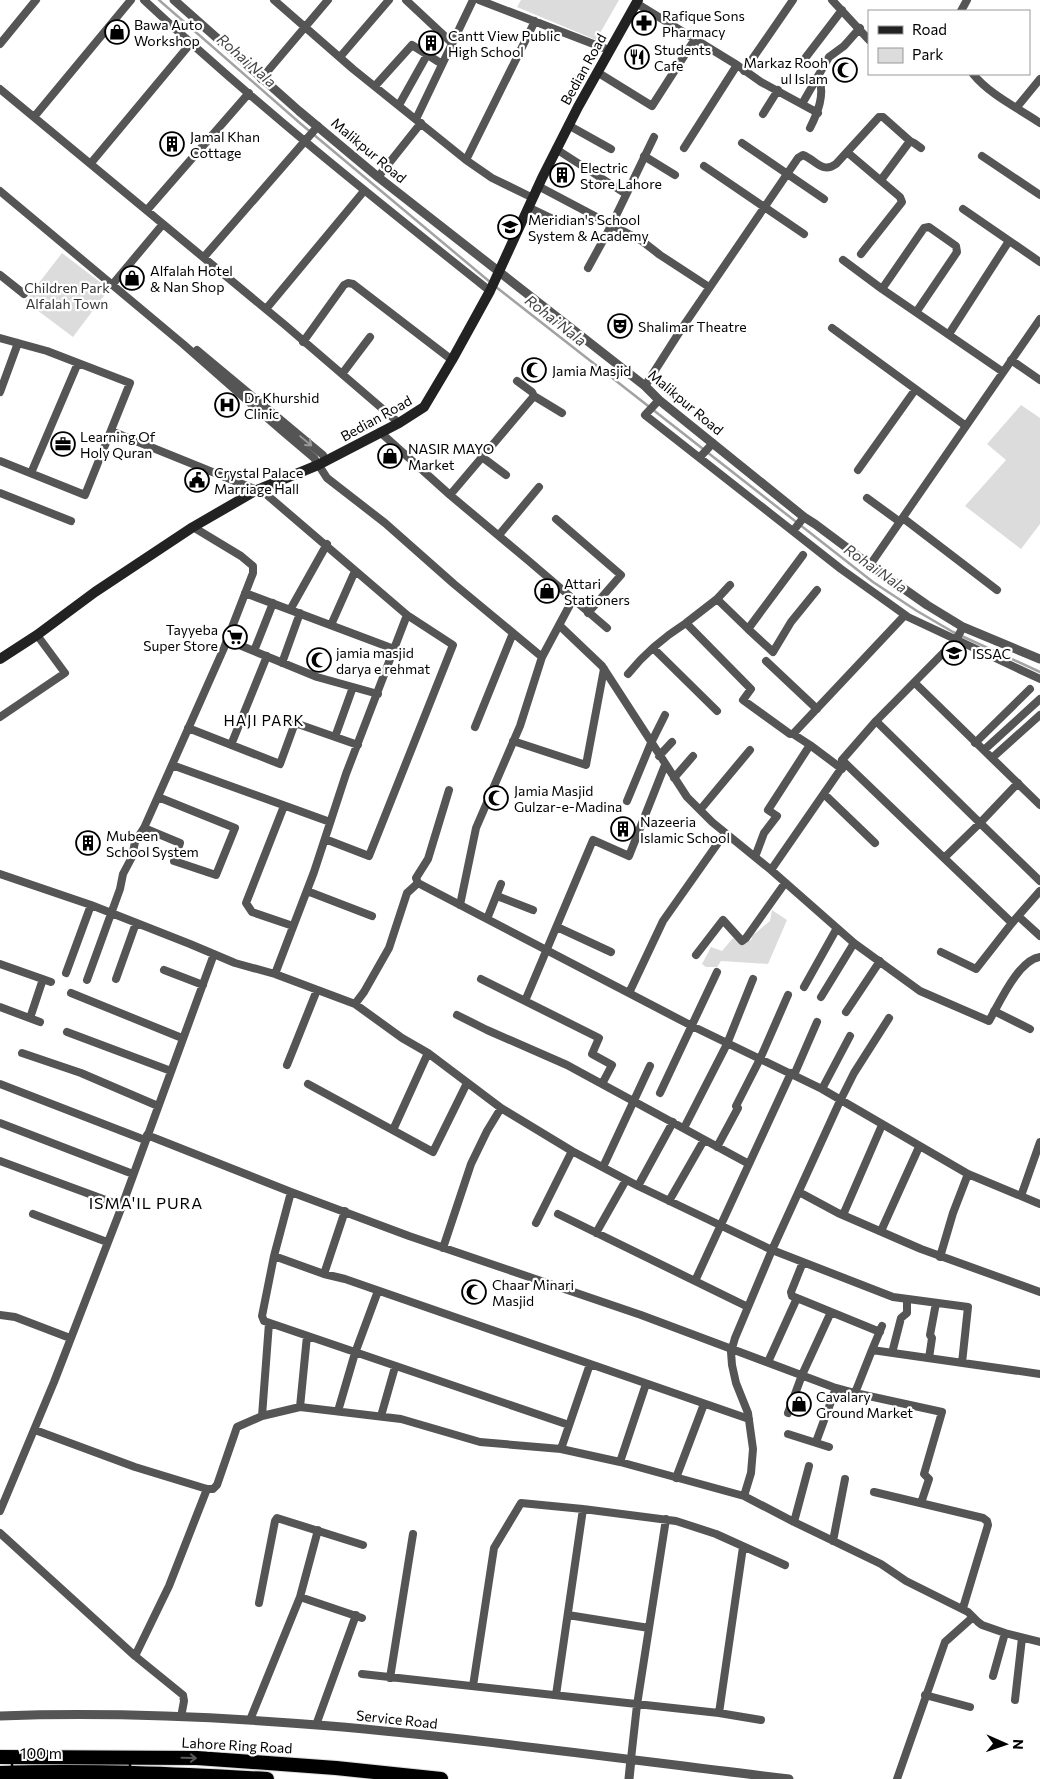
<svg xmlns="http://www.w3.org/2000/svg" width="1040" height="1779" viewBox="0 0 1040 1779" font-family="Commissioner,sans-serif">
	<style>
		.green { fill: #dcdcdc }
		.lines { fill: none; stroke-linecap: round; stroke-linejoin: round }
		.stream { stroke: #a3a3a3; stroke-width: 2.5 }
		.motorway-casing { stroke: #dbdbdb; stroke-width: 16 }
		.minor { stroke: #555; stroke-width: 8 }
		.tertiary { stroke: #555; stroke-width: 9 }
		.secondary { stroke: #222; stroke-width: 10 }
		.motorway { stroke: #000; stroke-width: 14 }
		.oneway { stroke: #999 }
		.oneway2 { stroke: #595959 }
		.labels { text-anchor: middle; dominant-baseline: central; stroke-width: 4.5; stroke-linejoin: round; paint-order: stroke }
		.poi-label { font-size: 14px; fill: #000; stroke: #fff; text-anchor: start }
		.street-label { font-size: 14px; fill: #000; stroke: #fff }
		.park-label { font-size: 14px; fill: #333; stroke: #fff }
		.water-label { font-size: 15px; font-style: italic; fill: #444; stroke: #fff }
		.neighbourhood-label { font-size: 15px; letter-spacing: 1px; fill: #000; stroke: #fff }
		.quarter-label { font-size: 16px; letter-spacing: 1px; fill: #000; stroke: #fff }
	</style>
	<rect width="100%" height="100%" fill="#fff"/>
	<path class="green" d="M521 0H619L596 40 517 7Z
		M62 253 109 289 73 337 25 301Z
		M1021 405 1040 418V524L1021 549 965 506 1006 460 987 444Z
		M772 910 787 920 768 964 721 961 717 967H706L702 964 711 947 722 951 733 938 740 944 751 940 753 935 770 921Z"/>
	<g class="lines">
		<path class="stream" d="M159 0 301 124 490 282
			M496 287 873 582 917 611 953 632 1040 672"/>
		<g class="motorway-casing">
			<path id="motorway" d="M0 1757 197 1758 336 1768 441 1779
				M0 1773C89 1770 178 1774 267 1779"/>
		</g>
		<path class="minor" d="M144 0C254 103 372 197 490 291
			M274 0 353 69 466 160 492 178 533 198
			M406 0 452 43
			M479 0 609 50
			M832 0 869 40
			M636 3 737 65 761 82 818 113
			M961 11 967 0
			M0 44 36 0
			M340 57 389 0
			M806 57 842 10
			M744 71 793 0
			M597 72 652 106 695 39
			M973 74C990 95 1018 108 1040 123
			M261 79 328 0
			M375 86 412 45 442 64
			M0 89 285 325 399 423
			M802 104 829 57 844 46 860 28
			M399 105 427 55
			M1017 107 1040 79
			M763 114 778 90
			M34 117 131 0
			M416 119 473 0
			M568 125 611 149
			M810 128C818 112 825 95 819 77
			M742 143 824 199
			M684 148 737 65
			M556 149 626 194
			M847 152 900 197 902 202 861 254
			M644 156 675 175
			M982 156 1040 195
			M466 160 535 21
			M91 163 191 43
			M704 166 804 234
			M378 177 421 123
			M881 180 910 141
			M538 186 642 241 660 255 709 287
			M0 191 183 344 281 430 314 458 327 478 385 523 454 584 542 657
			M528 207 551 218
			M963 209 1040 262
			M147 210 249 93
			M204 257 318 126
			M843 260 882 289
			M588 268 611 226 654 137
			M0 275 24 294
			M112 285 163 224
			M266 309 364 191
			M917 311 957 252 956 246 929 227 924 228 882 289 1003 372
			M832 328 966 426
			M949 334 1009 241
			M0 338 47 351 130 383 85 495 0 461
			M303 342 344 285 348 283 353 284 452 360
			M197 350 323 455 326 461
			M1011 360 1040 380
			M342 374 370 337
			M517 381 532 392 534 396
			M645 386 682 328 798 158 803 155C816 160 822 174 836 164L879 117H883L910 141 914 143 921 148
			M0 392 18 343
			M659 400 645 415 841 569 908 617 1040 679
			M111 431 257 490
			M380 432 450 495 530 562 607 628
			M482 457 506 475
			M700 457 713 443
			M858 470 915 390
			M31 473 78 363
			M260 489 407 615 453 645 369 856 325 839
			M0 493 71 521
			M450 495 534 396 562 413
			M867 498 900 522
			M903 518 997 590
			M556 519 621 575 588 613
			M793 531 804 517
			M499 535 539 487
			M870 565 1040 319
			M245 593 394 649
			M717 599 748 629 803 555
			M290 610 327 544
			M686 623 717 599 730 585
			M331 625 355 571
			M559 625 602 666 687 797 712 822 771 870 854 943 920 991 989 1021C999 1004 1018 960 1040 957
			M748 629 773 652 791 622 817 590
			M227 640 317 677 378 694
			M653 648 717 711
			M254 651 273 603
			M766 661 817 709
			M282 663 300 613
			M628 674C644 654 664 637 686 623L751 689 743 700 790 734H793L810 745
			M915 683 1040 805
			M0 717 65 673 37 635
			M876 721 956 640 963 627
			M475 727 513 633
			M188 728 280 764 295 723 358 745
			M793 734 905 615
			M335 737 353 687
			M513 741 586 765 604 669
			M975 743 1030 689
			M231 745 267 656
			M984 750 1040 699
			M659 756 672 742
			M992 758 1040 715
			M845 763 944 858
			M172 765 330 822
			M674 778 693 756
			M1018 783 980 823 1040 881
			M824 794 875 843
			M627 801 651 743 665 715
			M284 806 246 903 252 912 293 926
			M700 810 750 750
			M144 828 180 843 174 861 216 875 235 828 158 797
			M755 857 764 833 777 816 768 810 810 745 842 769
			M771 870 845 763 842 760 876 721 980 823 944 858 1012 923
			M0 874 91 905 190 944 235 963 275 974 355 1004 402 1038 428 1053 501 1108 572 1151 638 1186 772 1250 893 1297 968 1307 962 1363
			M418 883 692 1026 822 1089 968 1174 1040 1204
			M307 891 372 916
			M497 896 533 910
			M460 905 476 828 520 726 542 657 573 599
			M1018 916 1040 936
			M487 919 501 884
			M557 927 611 952
			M941 952 976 969 1012 923 1040 891
			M696 955 723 920 742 941 746 938 785 883
			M0 964 51 982
			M164 970 203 985
			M66 973 91 905
			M275 974 314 872 346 774 407 615
			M116 979 136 923
			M481 979 599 1038 592 1054 612 1065 602 1084
			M87 980 120 889 123 874 132 857 135 842 144 828 224 648 253 573V566L241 556 193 527
			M804 987 837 928
			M71 993 182 1038
			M629 993 663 921 725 833
			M821 997 854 943
			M525 1001 593 840 629 856 665 765
			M355 1004 364 992 389 948 407 893 418 883 416 878 428 859 449 790
			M0 1007 40 1022
			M994 1011 1030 1029
			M846 1012 880 961
			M457 1015 487 1030 567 1065 749 1164
			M30 1018 43 979
			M67 1032 171 1071
			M22 1053 81 1073 158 1106
			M287 1065 317 990
			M794 1075 817 1022
			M0 1084 145 1140
			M308 1084 433 1152 467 1083
			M822 1089 850 1036
			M660 1093 717 972
			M0 1123 133 1174
			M684 1128 727 1044 753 979
			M393 1130 428 1053
			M147 1135 291 1192 409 1236 641 1315 833 1387 855 1393 872 1350 1040 1374
			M717 1147 738 1108 736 1106 760 1059 788 995
			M0 1161 122 1206
			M603 1167 650 1066
			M638 1186 673 1122
			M291 1192 274 1256 262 1316 264 1321 569 1425
			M799 1192 838 1213 921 1249 1040 1292
			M1021 1196 1040 1142
			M669 1201 704 1140
			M33 1214 107 1242
			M558 1214 748 1307
			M843 1215 882 1125
			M536 1223 572 1151
			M881 1231 919 1147
			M596 1233 626 1180
			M443 1248 471 1164 487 1131 501 1108
			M274 1256 324 1274 345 1279 749 1419
			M940 1257 953 1213 968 1174
			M803 1262 791 1292 792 1296 880 1332
			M324 1274 345 1211
			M695 1281 791 1073
			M0 1315 15 1317 70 1338
			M872 1350 882 1326
			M892 1353 901 1318 907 1313V1299
			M929 1358 932 1338 930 1335 936 1303
			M768 1362 797 1298
			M855 1393 942 1412 924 1474 929 1479 921 1503
			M300 1407 307 1336
			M338 1411 355 1353 378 1291
			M788 1413 802 1375 831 1312
			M262 1416 269 1323
			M381 1416 395 1367
			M35 1430 135 1467 207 1489H213L217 1485 237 1427 262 1416 300 1407 317 1409 401 1419 480 1442 561 1449 620 1462 744 1496 794 1522 881 1564 906 1581 968 1612 978 1622 982 1625 1005 1633 1040 1642
			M788 1434 829 1447
			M816 1442 836 1388
			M561 1449 590 1364
			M620 1462 646 1384
			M676 1478 704 1404
			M874 1492 983 1518 987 1521 988 1525 963 1608
			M744 1496 751 1473 753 1449 748 1413 736 1383 732 1365 731 1352 735 1338 772 1250 840 1101 854 1073 889 1018
			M0 1511 54 1382 122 1206 214 954
			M794 1522 809 1466
			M0 1533 135 1656
			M833 1541 845 1479
			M300 1597 362 1618
			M259 1603 275 1521 277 1518 363 1545
			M568 1615 649 1628
			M362 1674 719 1713 761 1720
			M993 1676 1005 1633
			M390 1678 413 1534
			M473 1686 494 1548 521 1503 583 1509 676 1521 716 1534 785 1565
			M556 1695 583 1509
			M925 1695 970 1707
			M1015 1700 1022 1638
			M719 1713 743 1547
			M181 1717 184 1701 183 1695 135 1656 169 1586 207 1489
			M250 1720 300 1597 318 1530
			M316 1725 356 1615
			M631 1759 637 1705 666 1519
			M897 1779 945 1642 973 1617"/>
		<path class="tertiary" d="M174 0 299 111 378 177 645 386 659 400 804 517 815 524 870 565 927 605 963 627 1040 659
			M0 1716C264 1706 527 1748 789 1779
			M629 1779 631 1759"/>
		<path class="secondary" d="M0 659 37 635 95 592 193 527 257 490 318 465 399 423 424 407 452 360 490 291 542 178 578 107 638 0"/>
		<use href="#motorway" class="motorway"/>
	</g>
	<defs><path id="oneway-shaft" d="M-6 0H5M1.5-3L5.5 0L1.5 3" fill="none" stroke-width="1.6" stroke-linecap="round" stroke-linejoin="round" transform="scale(1.25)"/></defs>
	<use class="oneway" href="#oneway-shaft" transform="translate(306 441) rotate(40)"/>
	<use class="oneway2" href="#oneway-shaft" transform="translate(189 1758) rotate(1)"/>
	<defs>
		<g id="pharmacy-ring" transform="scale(1.25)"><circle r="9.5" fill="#fff" stroke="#000" stroke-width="1.5"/><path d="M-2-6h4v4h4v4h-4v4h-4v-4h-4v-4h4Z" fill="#000"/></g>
		<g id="shop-ring" transform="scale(1.25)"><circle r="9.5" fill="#fff" stroke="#000" stroke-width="1.5"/><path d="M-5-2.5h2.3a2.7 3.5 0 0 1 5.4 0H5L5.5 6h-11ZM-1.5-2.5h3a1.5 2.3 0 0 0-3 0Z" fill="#000"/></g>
		<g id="building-ring" transform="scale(1.25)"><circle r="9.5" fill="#fff" stroke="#000" stroke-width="1.5"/><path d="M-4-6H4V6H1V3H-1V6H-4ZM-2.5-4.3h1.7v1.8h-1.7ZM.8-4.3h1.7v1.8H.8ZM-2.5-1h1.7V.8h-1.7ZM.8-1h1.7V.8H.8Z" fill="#000"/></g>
		<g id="restaurant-ring" transform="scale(1.25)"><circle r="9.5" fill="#fff" stroke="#000" stroke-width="1.5"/><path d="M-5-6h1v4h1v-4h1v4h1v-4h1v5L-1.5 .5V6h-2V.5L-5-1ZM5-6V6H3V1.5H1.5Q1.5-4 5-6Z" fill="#000"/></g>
		<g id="mosque-ring" transform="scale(1.25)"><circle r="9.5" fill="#fff" stroke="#000" stroke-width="1.5"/><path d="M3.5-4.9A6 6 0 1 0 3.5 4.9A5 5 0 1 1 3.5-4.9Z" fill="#000"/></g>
		<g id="school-ring" transform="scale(1.25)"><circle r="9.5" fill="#fff" stroke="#000" stroke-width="1.5"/><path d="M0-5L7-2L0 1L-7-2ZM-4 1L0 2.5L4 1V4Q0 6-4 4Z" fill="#000"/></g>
		<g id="theatre-ring" transform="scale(1.25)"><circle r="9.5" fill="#fff" stroke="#000" stroke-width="1.5"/><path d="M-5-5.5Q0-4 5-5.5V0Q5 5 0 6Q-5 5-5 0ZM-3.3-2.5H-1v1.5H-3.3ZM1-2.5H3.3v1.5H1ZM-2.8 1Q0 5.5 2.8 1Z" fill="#000"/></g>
		<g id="hospital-ring" transform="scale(1.25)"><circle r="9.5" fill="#fff" stroke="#000" stroke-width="1.5"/><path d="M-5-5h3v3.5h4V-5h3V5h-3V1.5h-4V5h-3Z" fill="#000"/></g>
		<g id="office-ring" transform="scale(1.25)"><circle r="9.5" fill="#fff" stroke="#000" stroke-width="1.5"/><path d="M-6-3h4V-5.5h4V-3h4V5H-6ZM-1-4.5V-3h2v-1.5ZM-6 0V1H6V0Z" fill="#000"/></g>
		<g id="civic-ring" transform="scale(1.25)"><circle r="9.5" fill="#fff" stroke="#000" stroke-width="1.5"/><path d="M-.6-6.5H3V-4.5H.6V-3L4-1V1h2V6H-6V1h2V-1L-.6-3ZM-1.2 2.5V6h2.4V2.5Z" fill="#000"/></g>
		<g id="supermarket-ring" transform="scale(1.25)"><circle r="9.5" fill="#fff" stroke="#000" stroke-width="1.5"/><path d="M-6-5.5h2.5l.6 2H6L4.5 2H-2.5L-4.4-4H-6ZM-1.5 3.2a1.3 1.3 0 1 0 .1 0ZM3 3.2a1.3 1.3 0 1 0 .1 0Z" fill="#000"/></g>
	</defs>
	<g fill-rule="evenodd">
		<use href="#pharmacy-ring" x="644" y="23"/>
		<use href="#shop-ring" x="117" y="32"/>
		<use href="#building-ring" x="431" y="43"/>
		<use href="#restaurant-ring" x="637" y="57"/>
		<use href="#mosque-ring" x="845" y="70"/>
		<use href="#building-ring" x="172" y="144"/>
		<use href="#building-ring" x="562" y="175"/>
		<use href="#school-ring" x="510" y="227"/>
		<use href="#shop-ring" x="132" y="278"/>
		<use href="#theatre-ring" x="620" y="326"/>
		<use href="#mosque-ring" x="534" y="370"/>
		<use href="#hospital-ring" x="227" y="405"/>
		<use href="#office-ring" x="63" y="444"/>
		<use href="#shop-ring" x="390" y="456"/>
		<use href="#civic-ring" x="197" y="480"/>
		<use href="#shop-ring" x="547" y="591"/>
		<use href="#supermarket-ring" x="235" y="637"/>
		<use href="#school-ring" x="954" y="653"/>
		<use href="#mosque-ring" x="319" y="660"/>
		<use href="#mosque-ring" x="496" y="798"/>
		<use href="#building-ring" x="623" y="829"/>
		<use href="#building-ring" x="88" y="843"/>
		<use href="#mosque-ring" x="474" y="1292"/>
		<use href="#shop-ring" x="799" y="1404"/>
	</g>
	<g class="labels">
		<g class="poi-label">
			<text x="662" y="15">Rafique Sons<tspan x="662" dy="16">Pharmacy</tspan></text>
			<text x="134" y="24">Bawa Auto<tspan x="134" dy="16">Workshop</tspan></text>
			<text x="448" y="35">Cantt View Public<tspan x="448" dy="16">High School</tspan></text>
			<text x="654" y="49">Students<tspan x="654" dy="16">Cafe</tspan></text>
			<text x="828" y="62" text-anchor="end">Markaz Rooh<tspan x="828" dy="16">ul Islam</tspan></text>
			<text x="190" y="136">Jamal Khan<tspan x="190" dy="16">Cottage</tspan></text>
			<text x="580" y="167">Electric<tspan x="580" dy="16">Store Lahore</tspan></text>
			<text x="528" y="219">Meridian's School<tspan x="528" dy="16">System &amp; Academy</tspan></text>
			<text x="150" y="270">Alfalah Hotel<tspan x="150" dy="16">&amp; Nan Shop</tspan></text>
			<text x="638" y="326">Shalimar Theatre</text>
			<text x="552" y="370">Jamia Masjid</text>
			<text x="244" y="397">Dr Khurshid<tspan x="244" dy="16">Clinic</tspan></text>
			<text x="80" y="436">Learning Of<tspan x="80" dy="16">Holy Quran</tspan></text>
			<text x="408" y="448">NASIR MAYO<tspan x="408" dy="16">Market</tspan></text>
			<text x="214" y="472">Crystal Palace<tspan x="214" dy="16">Marriage Hall</tspan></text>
			<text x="564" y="583">Attari<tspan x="564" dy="16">Stationers</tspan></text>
			<text x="218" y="629" text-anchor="end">Tayyeba<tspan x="218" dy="16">Super Store</tspan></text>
			<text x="336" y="652">jamia masjid<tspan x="336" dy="16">darya e rehmat</tspan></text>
			<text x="972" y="653">ISSAC</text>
			<text x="514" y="790">Jamia Masjid<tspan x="514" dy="16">Gulzar-e-Madina</tspan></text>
			<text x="640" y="821">Nazeeria<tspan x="640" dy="16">Islamic School</tspan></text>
			<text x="106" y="835">Mubeen<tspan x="106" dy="16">School System</tspan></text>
			<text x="492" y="1284">Chaar Minari<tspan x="492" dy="16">Masjid</tspan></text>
			<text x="816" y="1396">Cavalary<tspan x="816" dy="16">Ground Market</tspan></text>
		</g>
		<g class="street-label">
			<text transform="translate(583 69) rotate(-61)">Bedian Road</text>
			<text transform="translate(369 150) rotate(40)">Malikpur Road</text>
			<text transform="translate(686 402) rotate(40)">Malikpur Road</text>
			<text transform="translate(376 418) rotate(-29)">Bedian Road</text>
			<text transform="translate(397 1719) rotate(6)">Service Road</text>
			<text transform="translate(237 1745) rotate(3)">Lahore Ring Road</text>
		</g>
		<g class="park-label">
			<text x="67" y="287">Children Park<tspan x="67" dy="16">Alfalah Town</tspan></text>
		</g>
		<g class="water-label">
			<text transform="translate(247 60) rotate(41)">Rohai Nala</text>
			<text transform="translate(556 320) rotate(38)">Rohai Nala</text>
			<text transform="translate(876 568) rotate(35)">Rohai Nala</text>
		</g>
		<g class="neighbourhood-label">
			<text x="264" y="720">HAJI PARK</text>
		</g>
		<g class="quarter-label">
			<text x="146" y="1202">ISMA'IL PURA</text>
		</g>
	</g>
	<rect x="868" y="10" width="162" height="65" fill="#ffffff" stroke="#999999"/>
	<rect x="878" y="26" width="25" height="8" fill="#222222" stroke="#999999"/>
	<text x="912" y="35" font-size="15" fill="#000000">Road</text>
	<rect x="878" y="48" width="25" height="15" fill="#dcdcdc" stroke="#999999"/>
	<text x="912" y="60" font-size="15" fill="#000000">Park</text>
	<g transform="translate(1005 1744) rotate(92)" stroke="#ffffff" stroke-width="4" paint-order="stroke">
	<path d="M0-4L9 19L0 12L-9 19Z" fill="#000000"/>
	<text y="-8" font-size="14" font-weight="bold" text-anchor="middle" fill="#000000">N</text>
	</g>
	<path d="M12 1759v8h118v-8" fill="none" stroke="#000000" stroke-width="2.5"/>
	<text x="20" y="1759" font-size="15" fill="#000000" stroke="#ffffff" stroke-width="4" paint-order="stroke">100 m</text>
</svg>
